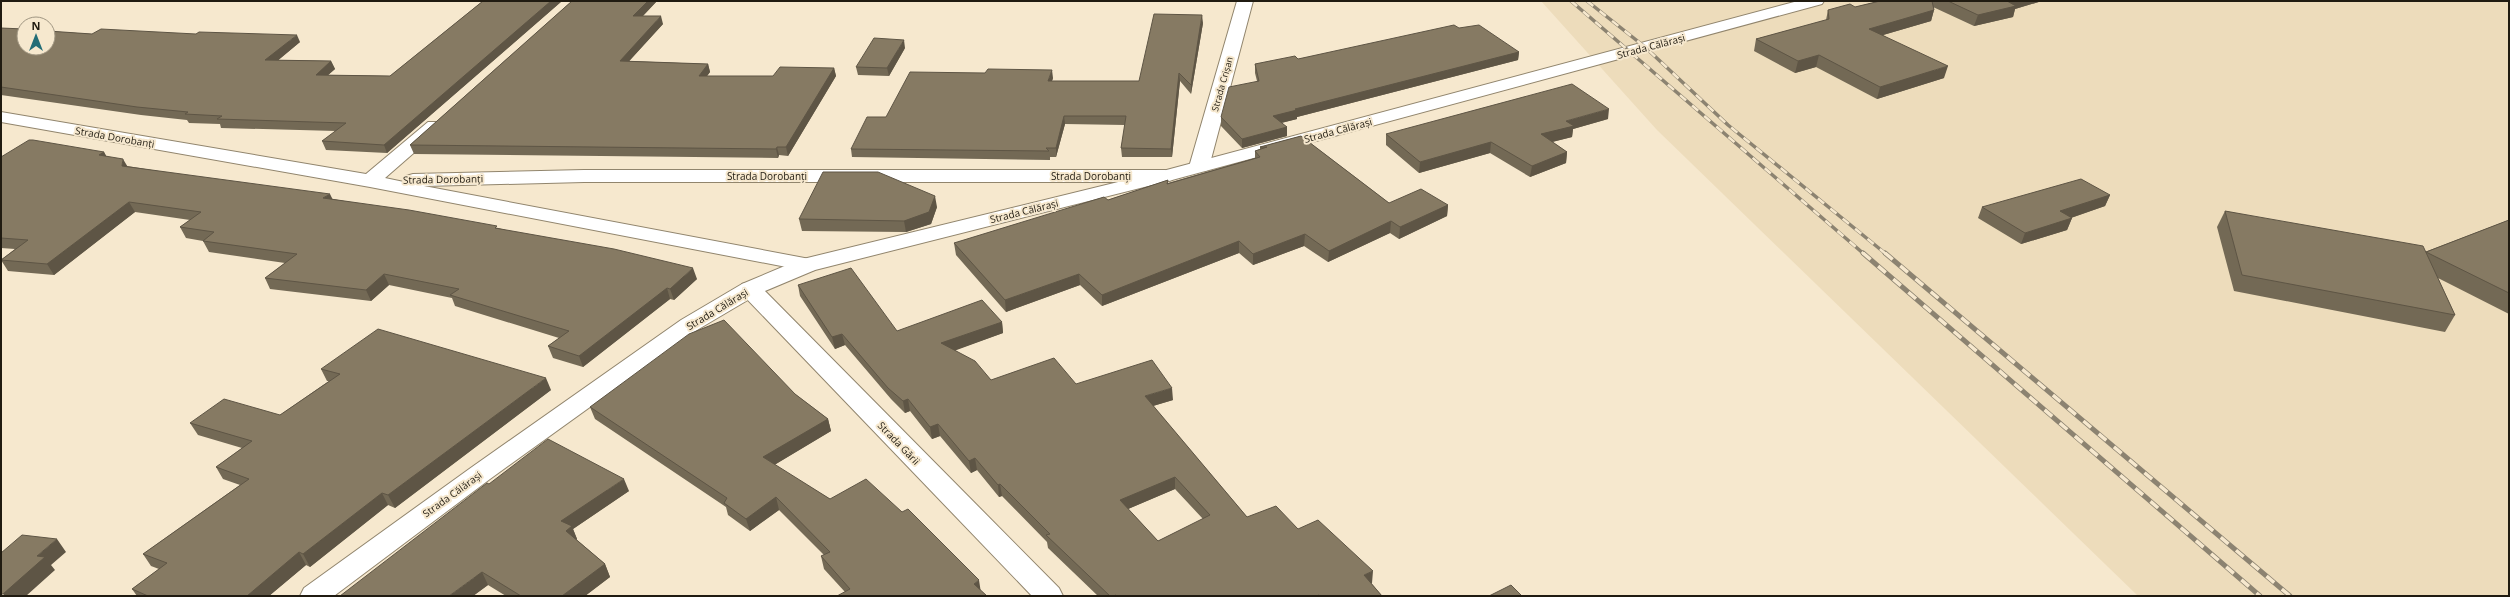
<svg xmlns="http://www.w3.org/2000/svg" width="2510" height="597" viewBox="0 0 2510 597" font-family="'Open Sans',sans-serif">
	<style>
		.built { fill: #eddcbb }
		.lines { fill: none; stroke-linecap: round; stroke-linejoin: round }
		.minor-casing { stroke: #91856d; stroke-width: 2 }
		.major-casing { stroke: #91856d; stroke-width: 2 }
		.minor { fill: #fff; fill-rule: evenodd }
		.major { fill: #fff; fill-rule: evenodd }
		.rail-far1-casing { stroke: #8c8371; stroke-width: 3.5 }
		.rail-casing { stroke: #8c8371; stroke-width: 5 }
		.rail-far1 { stroke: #f6e8ce; stroke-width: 2.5; stroke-dasharray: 8; stroke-linecap: butt }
		.rail { stroke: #f6e8ce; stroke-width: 3.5; stroke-dasharray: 10; stroke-linecap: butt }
		.wall { fill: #736955; fill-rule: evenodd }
		.shaded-wall { fill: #5e5545 }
		.building { fill: #867a63; stroke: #5e5545; fill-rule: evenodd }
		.labels { text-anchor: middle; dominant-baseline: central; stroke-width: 4; stroke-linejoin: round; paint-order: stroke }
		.far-street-label { font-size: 9px; fill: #201b11; stroke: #f6e8ce }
		.street-label { font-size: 10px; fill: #201b11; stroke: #f6e8ce }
	</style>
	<rect width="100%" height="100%" fill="#f6e8ce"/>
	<path class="built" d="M1541 1H2509V596H2138L1657 130Z"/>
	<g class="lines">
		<g class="minor-casing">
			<path id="minor" d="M1237 1H1253L1209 167 1206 171H1192L1189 167Z
				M1 112 366 174 428 122H440L443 126 440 130 385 178 404 182 406 176 413 174 584 170H1165L1172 172 1175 176 1172 180 1165 182H584L424 186 815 260 818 265 815 270 807 271 370 187 1 122Z
				M750 282 758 284 1059 588 1063 596H1032L742 294 739 289 742 284Z"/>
		</g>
		<g class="major-casing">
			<path id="major" d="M1798 1H1824L1822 4 1172 180 815 270 758 294 697 330 490 479 334 596H300L304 588 472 467 681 320 742 284 799 260 1159 172Z"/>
		</g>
		<use href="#minor" class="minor"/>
		<use href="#major" class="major"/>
		<g class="rail-far1-casing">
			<path id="rail-far1" d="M1571 1 1864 254
				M1587 1 1645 47 1728 125 1886 254"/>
		</g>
		<g class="rail-casing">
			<path id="rail" d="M1863 253 2260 596
				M1885 253 2290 596"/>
		</g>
		<use href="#rail-far1" class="rail-far1"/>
		<use href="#rail" class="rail"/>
	</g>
	<path class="wall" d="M483 1H562L387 153 326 150 322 141 336 131 221 128 220 124 189 123 187 120 141 115 1 95V28L92 34 300 42 278 60 331 61 335 69 328 75 390 76Z
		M572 1H657L643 16 663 24 629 61 708 64 710 72 707 76H773L834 68 836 76 788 156 779 155 778 158 414 154 410 145Z
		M1880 1H2042L2015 9 2013 17 1974 26 1933 7 1934 10 1931 21 1883 35 1944 78 1877 99 1816 67 1795 73 1754 51 1756 39 1826 20 1828 10 1855 7Z
		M1203 23 1191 94 1180 81 1172 157H1122L1121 148 1125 125 1065 124 1056 157H1050V160L852 157 851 149 886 117 1053 78 1052 81H1139Z
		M1459 28 1519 52 1518 60 1297 117V119L1281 123 1287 127V136L1242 148 1221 126V117L1257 81 1255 73V64L1298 59Z
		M905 48 889 76 858 75 856 67Z
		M1608 119 1573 129 1572 137 1552 142 1567 152 1566 163 1530 177 1490 153 1419 173 1386 145V134Z
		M1301 136 1389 203 1448 205 1447 216 1399 239 1390 233 1328 262 1304 246 1253 265 1239 253 1102 306 1080 285 1006 312 956 255 954 243 1108 200 1168 180V183L1255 158V151L1260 149V147Z
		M104 152 106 156 127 166 333 199 498 228 697 279 674 300 670 299 583 367 553 358 548 346 559 338 455 306 452 298 389 285 371 301 270 289 265 278 285 263 209 252 203 241 186 238 180 227 190 220 135 212 54 275 8 271 1 260 15 249 1 248V157Z
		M2110 195 2105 206 2071 218H2072L2067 230 2021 244 1978 218 1982 207Z
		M937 207 931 224 906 232 802 231 799 219Z
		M2225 211 2425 252 2509 220V314L2438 278 2455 315 2445 332 2234 291 2217 227Z
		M798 285 897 331 1002 322 1003 333 955 350 991 380 1076 384 1173 400 1153 406 1247 517 1298 529 1372 583H1371L1382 596H1098L1048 548 1047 542 1002 496 999 497 977 470 971 473 940 436 932 439 910 411 905 413 891 399 845 345 835 349 800 296ZM1175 489 1203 519 1158 541 1128 509Z
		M321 369 551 390 395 508 388 505 310 567 306 565 269 596H137L132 589 159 569 151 566 143 554 240 485 223 479 216 467 242 448 198 435 190 423 280 415 329 381H327Z
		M795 394 828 419 831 431 774 465 830 499 902 512 979 580 845 592 824 569 821 556 824 555 779 510 750 531 728 515 726 507 595 419 590 407Z
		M489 484 629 491 573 529 577 539V540L605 564 610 577 585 596H506L488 585 473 596Z"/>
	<path class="shaded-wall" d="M551 1H562L387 153 384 145Z
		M648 1H657L636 23 633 16Z
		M2007 1H2042L2015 9 2013 17 1974 26 1978 15Z
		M1934 10 1931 21 1866 40 1869 29Z
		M1202 15 1203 23 1191 94V85Z
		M661 16 663 24 622 69 620 61Z
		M297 35 300 42 269 68 265 60Z
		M904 40 905 48 889 76 887 68Z
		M1519 52 1518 60 1297 117V119L1273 125V116L1295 109Z
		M1819 55 1816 67 1795 73 1798 61Z
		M331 61 335 69 319 83 316 75Z
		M708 64 710 72 701 84 699 76Z
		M1948 66 1944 78 1877 99 1880 87Z
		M834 68 836 76 788 156 786 147Z
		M1052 70 1053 78 1049 89 1048 81Z
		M1179 73 1180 81 1172 157 1171 149Z
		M1609 109 1608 119 1573 129 1572 137 1540 145 1541 134 1566 121Z
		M1064 116 1065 124 1056 157V148Z
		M1287 127V136L1242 148V139Z
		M1491 142 1490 153 1419 173 1420 162Z
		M777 147 779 155 778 158 776 149Z
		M104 152 110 163 99 155Z
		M1567 152 1566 163 1530 177 1532 166Z
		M123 159 129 169 122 166Z
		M330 194 335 204 323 198Z
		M2110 195 2105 206 2056 223 2060 211Z
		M935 196 937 207 931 224 906 232 904 221Z
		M129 202 135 212 54 275 47 264Z
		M1448 205 1447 216 1399 239 1400 227Z
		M2072 218 2067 230 2021 244 2025 233Z
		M1391 221 1390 233 1328 262 1329 251Z
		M1305 234 1304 246 1253 265V254Z
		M1239 241V253L1102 306V295Z
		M693 268 697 279 674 300 670 289Z
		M384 274 389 285 371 301 366 290Z
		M1079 274 1080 285 1006 312 1005 300Z
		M667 288 670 299 583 367 579 356Z
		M1002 322 1003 333 943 355 941 343Z
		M842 334 845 345 835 349 832 337Z
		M546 378 551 390 395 508 388 495Z
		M1172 388 1173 400 1146 408 1145 396Z
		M908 399 910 411 905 413 903 401Z
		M828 419 831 431 766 470 763 457Z
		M938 424 940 436 932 439 930 427Z
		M975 458 977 470 971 473 969 461Z
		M1175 477V489L1121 512 1120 500Z
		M624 479 629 491 573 529 577 539 571 544 561 521Z
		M1000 484 1002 496 999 497 998 485Z
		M382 493 388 505 310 567 303 554Z
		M776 497 779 510 750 531 746 519Z
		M57 539 66 552 51 565 55 570 26 596H5L3 594 37 556Z
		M299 552 306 565 269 596H247Z
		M605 564 610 577 585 596H562Z
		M1373 571 1372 583 1363 587 1364 575Z
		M482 572 488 585 473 596H449Z
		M979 580 981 593 974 584Z"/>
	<path class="building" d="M483 1H551L384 145 322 141 346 123 217 119 222 116 185 114 188 112 137 107 1 87V28L24 29V48H48V31L92 34 101 29 196 34 199 32 297 35 265 60 331 61 316 75 390 76Z
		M572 1H648L633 16H661L620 61 708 64 699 76H773L780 67 834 68 786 147H777L776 149 410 145Z
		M1880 1H1932L1934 10 1869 29 1948 66 1880 87 1819 55 1798 61 1756 39 1829 19 1828 10 1850 4 1855 7Z
		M1948 1H2009H2007L2016 6 1978 15Z
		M1154 14 1202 15 1191 85 1179 73 1171 149 1121 148 1126 116H1064L1056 148H1046L1049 151 851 149 867 117H886L910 72 985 73 988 69 1052 70 1048 81H1139Z
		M1454 25 1459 28 1479 25 1519 52 1295 109 1297 110 1273 116 1287 127 1242 139 1221 117 1229 87 1259 81 1255 64 1295 56 1298 59Z
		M874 38 904 40 887 68 856 67Z
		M1572 84 1609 109 1566 121 1574 126 1541 134 1567 152 1532 166 1491 142 1420 162 1386 134Z
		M1301 136 1389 203 1421 189 1448 205 1400 227 1391 221 1329 251 1305 234 1253 254 1239 241 1102 295 1079 274 1005 300 954 243 1104 197 1108 200 1168 180 1167 184 1260 157 1255 151 1267 147H1260Z
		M29 140H33L104 152 99 155 123 159 122 166 330 194 323 198 409 210 497 226 495 228 614 249 693 268 670 289 667 288 579 356 548 346 569 331 450 295 459 289 384 274 366 290 265 278 297 254 203 241 214 232 180 227 201 212 129 202 47 264 1 260 28 240 1 238V157Z
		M823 172H878L935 196 929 212 904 221 799 219Z
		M2081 179 2110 195 2060 211 2072 218 2025 233 1982 207Z
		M2225 211 2423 246 2455 315 2242 275Z
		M2509 220V293L2426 252Z
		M851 268 897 331 982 300 1002 322 941 343 975 361 991 380 1054 358 1076 384 1152 360 1172 388 1145 396 1247 517 1276 506 1298 529 1318 520 1373 571 1364 575 1382 596H1319V595L1317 596H1117L1116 595 1114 596H1110L1046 535 1050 534 1000 484 998 485 975 458 969 461 938 424 930 427 908 399 903 401 888 388 842 334 832 337 798 285ZM1175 477 1210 515 1158 541 1120 500Z
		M724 320 795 394 828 419 763 457 830 499 866 479 902 512 908 509 979 580 974 584 987 596H837L850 589 821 556 830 552 776 497 746 519 724 503 727 498 590 407 689 334Z
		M378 329 546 378 388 495 382 493 303 554 299 552 247 596H148L132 589 167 563 143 554 249 479 216 467 252 441 190 423 224 399 280 415 340 374 321 369Z
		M548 439 624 479 561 521 572 526 566 531 605 564 562 596H521L482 572 449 596H340L487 483 489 484Z
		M22 535 57 539 37 556 45 557 3 594H1V553Z
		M1511 585 1522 596H1489Z"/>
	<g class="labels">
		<g class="far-street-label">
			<text transform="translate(1222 84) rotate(-74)">Strada Crișan</text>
		</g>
		<g class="street-label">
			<text transform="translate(1651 46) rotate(-15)">Strada Călărași</text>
			<text transform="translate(1338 130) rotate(-15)">Strada Călărași</text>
			<text transform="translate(115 137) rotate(10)">Strada Dorobanți</text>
			<text x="767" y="176">Strada Dorobanți</text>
			<text x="1091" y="176">Strada Dorobanți</text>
			<text transform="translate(443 179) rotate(-1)">Strada Dorobanți</text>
			<text transform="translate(1024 211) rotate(-14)">Strada Călărași</text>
			<text transform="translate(717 309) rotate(-31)">Strada Călărași</text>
			<text transform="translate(899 443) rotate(46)">Strada Gării</text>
			<text transform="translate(452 494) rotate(-36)">Strada Călărași</text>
		</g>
	</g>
	<rect width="2510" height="597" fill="none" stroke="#201b11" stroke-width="4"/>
	<g transform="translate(36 36)"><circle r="19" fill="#f6e8ce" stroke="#a09682"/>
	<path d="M0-3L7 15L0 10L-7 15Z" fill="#236d76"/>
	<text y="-6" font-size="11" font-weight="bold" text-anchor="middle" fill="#201b11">N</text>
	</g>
</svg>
